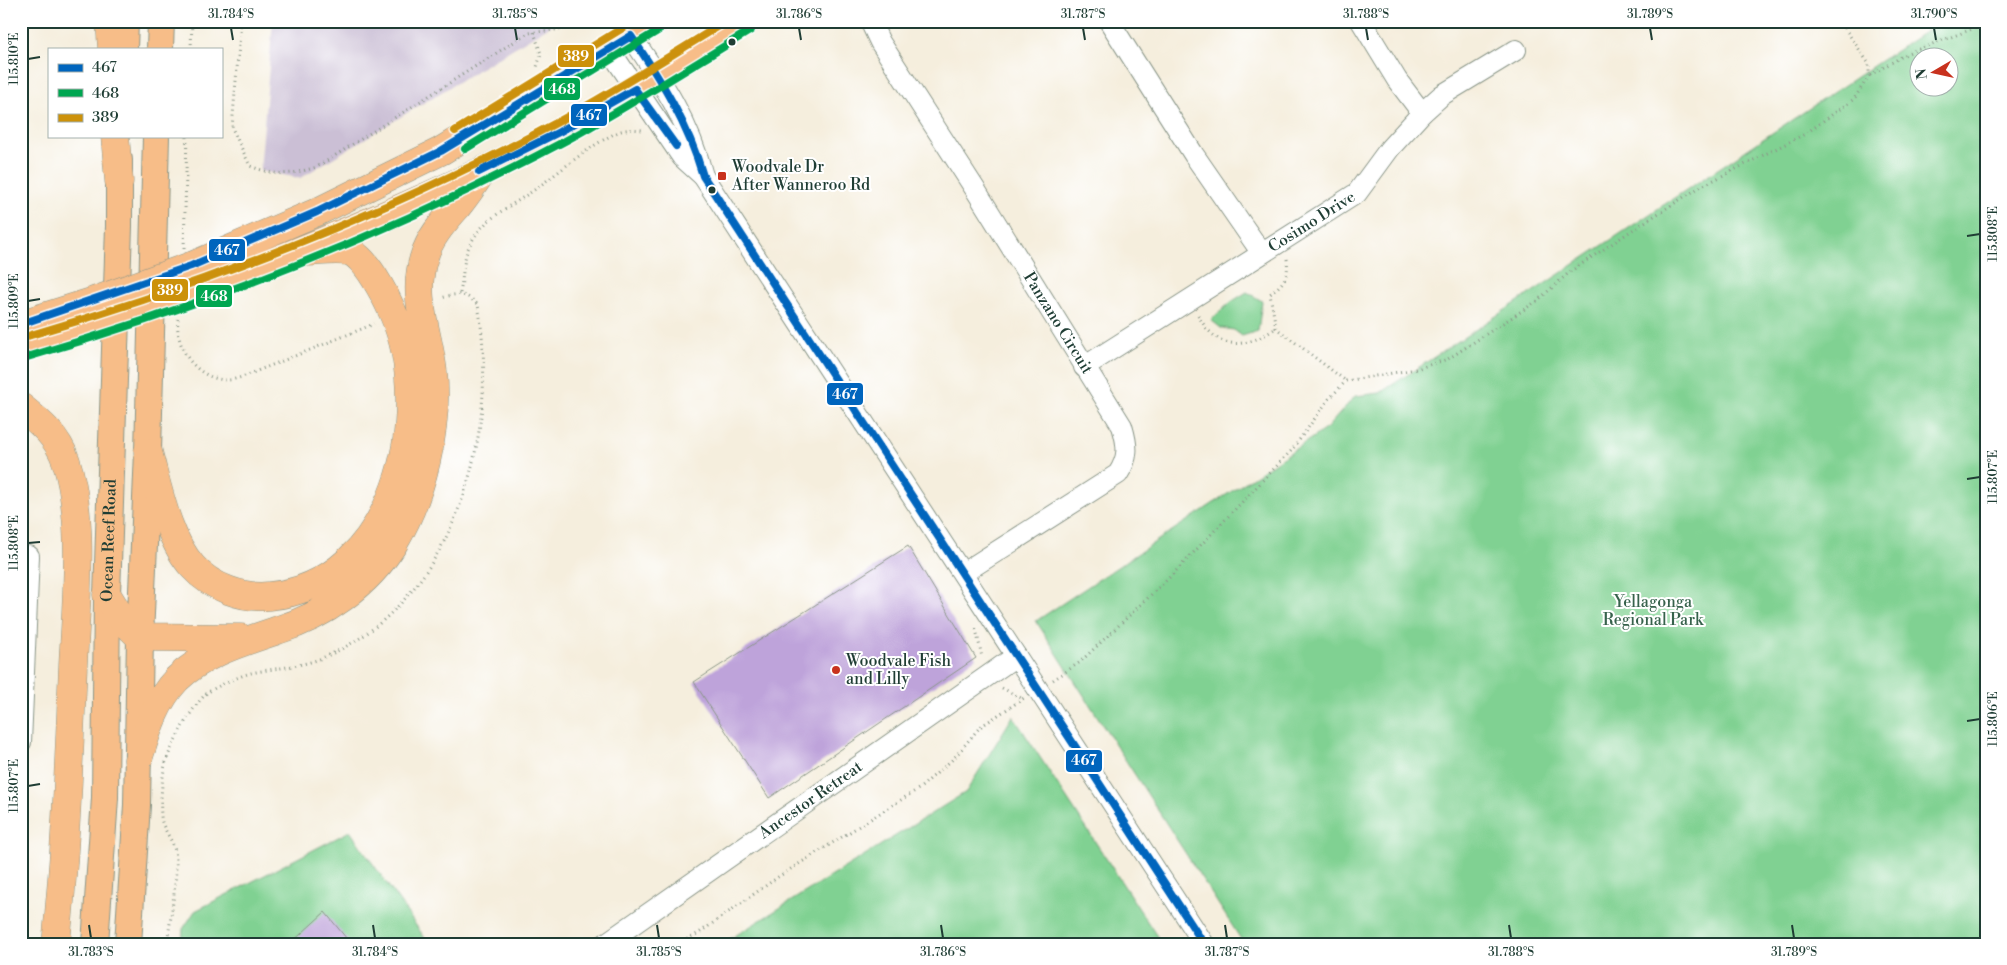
<svg xmlns="http://www.w3.org/2000/svg" width="2007" height="965" viewBox="0 0 2007 965" font-family="'Libre Bodoni',serif">
	<style>
		.industrial { fill: #cbbfd5 }
		.green { fill: #80d192; stroke: #508763; fill-rule: evenodd }
		.building { fill: #bea3da }
		.lines { fill: none; stroke-linecap: round; stroke-linejoin: round }
		.minor-casing { stroke: #8a9688; stroke-width: 22 }
		.major-casing { stroke: #8a9688; stroke-width: 28 }
		.highway-casing { stroke: #8a9688; stroke-width: 29 }
		.path { stroke: #8a9688; stroke-width: 3; stroke-dasharray: 1 4; stroke-linecap: butt }
		.minor { stroke: #fff; stroke-width: 20 }
		.major { stroke: #f7bd88; stroke-width: 26 }
		.highway { stroke: #f7bd88; stroke-width: 28 }
		.highway-bridge-casing { stroke: #8a9688; stroke-width: 29; stroke-linecap: butt }
		.highway-bridge { stroke: #f7bd88; stroke-width: 28 }
		.bus-1-casing { stroke: #fff; stroke-width: 11 }
		.bus-2-casing { stroke: #fff; stroke-width: 11 }
		.bus-3-casing { stroke: #fff; stroke-width: 11 }
		.bus-1 { stroke: #0065bd; stroke-width: 8 }
		.bus-2 { stroke: #00a651; stroke-width: 8 }
		.bus-3 { stroke: #cc910a; stroke-width: 8 }
		.ticks { fill: none; stroke: #1f3d34; stroke-width: 2 }
		.bus-dot { fill: #1f3d34; stroke: #fff; stroke-width: 2 }
		.poi-dot { fill: #c8321e; stroke: #fff; stroke-width: 2 }
		.labels { text-anchor: middle; dominant-baseline: central; stroke-width: 4; stroke-linejoin: round; paint-order: stroke }
		.poi-label { font-size: 16px; fill: #1f3d34; stroke: #fff; text-anchor: start }
		.street-label { font-size: 16px; fill: #1f3d34; stroke: #fff }
		.park-label { font-size: 16px; fill: #37624c; stroke: #fff }
		.line-badge { stroke: #fff; stroke-width: 2 }
		.badge-label { font-size: 14px; text-anchor: middle; font-weight: bold; fill: #fff }
		.neatline { fill: none; stroke: #1f3d34; stroke-width: 2 }
		.ticks-label { font-size: 12px; text-anchor: middle; fill: #1f3d34 }
	</style>
	<rect width="100%" height="100%" fill="#fff"/>
	<filter id="ink" filterUnits="userSpaceOnUse"><feTurbulence type="fractalNoise" baseFrequency=".02" numOctaves="2"/><feDisplacementMap in="SourceGraphic" scale="10" xChannelSelector="R" yChannelSelector="G"/><feConvolveMatrix kernelMatrix="1 2 1 2 8 2 1 2 1" color-interpolation-filters="sRGB"/></filter>
	<filter id="wash" filterUnits="userSpaceOnUse"><feTurbulence type="fractalNoise" baseFrequency=".0096" numOctaves="4" result="noise"/><feDisplacementMap in="SourceGraphic" scale="20" xChannelSelector="R" yChannelSelector="G"/><feGaussianBlur stdDeviation="1.12" result="paint"/><feColorMatrix in="noise" values="0 0 0 0 0 0 0 0 0 0 0 0 0 0 0 0 0 1.4 0 .05"/><feComposite in="paint" operator="in"/></filter>
	<g filter="url(#wash)">
		<rect width="100%" height="100%" fill="#f5eedd"/>
		<path class="industrial" d="M273 21H558L300 178 260 171Z"/>
		<path class="green" d="M1941 21H1986V944H1244L1036 621 1327 428 1355 396 1380 393ZM1920 58H1950V88H1920Z
			M1247 292 1262 301 1258 331 1242 336 1234 330 1221 328 1211 320 1231 302Z
			M1013 716 1162 944H722L966 792Z
			M350 831 429 944H182L183 929 195 911Z"/>
		<g id="blocks">
			<path class="building" d="M908 546 976 658 769 798 694 682Z
				M325 912 351 944H290Z"/>
		</g>
	</g>
	<g filter="url(#ink)">
		<use href="#blocks" fill-opacity="0" stroke="#8a9688" stroke-width="1"/>
		<g class="lines">
			<g class="minor-casing">
				<g id="minor">
					<path id="s1" d="M870 21 880 42 975 189 1122 426C1128 446 1129 457 1118 474L963 573"/>
					<path d="M1109 21 1194 155 1261 252"/>
					<path d="M1361 21 1397 80 1422 113"/>
					<path d="M631 36C661 80 690 123 703 176"/>
					<path d="M609 49 682 157 703 176 1204 944"/>
					<path id="s2" d="M1084 367 1357 193 1390 148 1422 113 1442 95 1516 50"/>
					<path d="M21 742 29 556"/>
					<path id="s3" d="M605 944 1016 656"/>
				</g>
			</g>
			<g class="major-casing">
				<g id="major">
					<path d="M124 49 125 21"/>
					<path d="M160 49 161 21"/>
					<path id="s4" d="M95 944 105 798 107 595 119 226V160"/>
					<path d="M128 944 137 805 140 637 148 452 156 136"/>
				</g>
			</g>
			<g class="highway-casing">
				<path id="highway" d="M110 21 112 49
					M115 136 119 181
					M191 266 317 212 441 151 654 21
					M191 293C316 246 439 195 558 133 622 100 684 60 746 21
					M21 324 94 301
					M21 348 92 327
					M21 407C41 423 58 437 66 461 85 520 76 603 73 665 69 758 66 851 56 944
					M148 452C158 488 168 540 193 567 211 587 243 599 269 596 395 585 437 413 393 313 386 297 365 254 347 251 332 249 316 252 301 252
					M107 595 122 619 140 637 241 638
					M138 760C147 731 155 702 177 679 204 653 243 642 278 630 324 616 368 585 394 543 422 496 439 428 433 372 429 333 411 297 424 257 430 237 443 223 457 207 466 196 475 183 483 170"/>
			</g>
			<path class="path" d="M241 21 232 128 250 166C279 177 288 175 317 167L528 33 571 28 596 21
				M534 32 541 54 537 67
				M191 49 192 21
				M1870 75 1908 53 1986 24
				M184 248 187 136
				M1287 259C1289 277 1284 283 1270 294L1276 328 1346 381
				M460 293C464 275 462 257 472 241 485 217 512 206 534 190 561 171 586 148 616 133 624 129 633 129 642 130
				M1198 315C1217 352 1246 349 1276 328
				M178 319C175 348 195 379 227 380 239 380 256 371 267 367 303 353 339 338 374 324
				M976 629 982 657
				M1053 680 1079 663 1172 575 1292 450 1329 399 1346 381 1416 369 1448 359 1537 301 1571 271 1640 225 1700 187 1805 134 1854 99 1869 76V64L1840 21
				M1002 688 1023 699
				M167 944C170 921 179 872 175 851 173 841 165 832 162 822 159 812 162 781 164 770 166 757 175 741 181 729 187 718 198 701 207 693 215 687 242 675 251 673 275 668 300 667 322 658 454 604 501 435 478 305 465 292 458 293 441 298
				M678 944 699 933 778 877 920 788 954 758 980 727 1024 698"/>
			<use href="#minor" class="minor"/>
			<use href="#major" class="major"/>
			<use href="#highway" class="highway"/>
			<g class="highway-bridge-casing">
				<path id="highway-bridge" d="M94 301 191 266
					M92 327 191 293"/>
			</g>
			<use href="#highway-bridge" class="highway-bridge"/>
			<g class="bus-1-casing">
				<path id="bus-1" d="M479 172 559 132 635 89 676 146
					M21 324 191 266 317 212 441 151 631 36C661 80 688 124 703 176L1204 944"/>
			</g>
			<g class="bus-2-casing">
				<path id="bus-2" d="M465 149 659 30
					M24 358C210 304 394 232 565 141 628 107 690 67 751 30"/>
			</g>
			<g class="bus-3-casing">
				<path id="bus-3" d="M455 131 634 21
					M21 338C204 285 388 213 556 123 614 92 670 56 727 21"/>
			</g>
			<use href="#bus-1" class="bus-1"/>
			<use href="#bus-2" class="bus-2"/>
			<use href="#bus-3" class="bus-3"/>
		</g>
	</g>
	<path class="ticks" d="M231 28 233 40M515 28 517 40M799 28 801 40M1083 28 1085 40M1366 28 1368 40M1650 28 1652 40M1934 28 1936 40M28 59 40 57M1967 236 1980 234M28 301 40 299M1967 479 1980 477M28 543 40 542M1967 721 1980 719M28 786 40 784M89 925 91 938M373 925 375 938M657 925 659 938M941 925 943 938M1225 925 1227 938M1509 925 1511 938M1792 925 1794 938"/>
	<g class="bus-dot">
		<circle cx="732" cy="42" r="4.5"/>
		<circle cx="712" cy="190" r="4.5"/>
	</g>
	<g class="poi-dot">
		<rect x="717" y="171" width="10" height="10" rx="2.5"/>
		<circle cx="836" cy="670" r="5"/>
	</g>
	<g class="labels">
		<g class="poi-label">
			<text x="732" y="167">Woodvale Dr<tspan x="732" dy="18">After Wanneroo Rd</tspan></text>
			<text x="846" y="661">Woodvale Fish<tspan x="846" dy="18">and Lilly</tspan></text>
		</g>
		<g class="street-label">
			<text stroke="none"><textPath href="#s2" startOffset="270">Cosimo Drive</textPath></text>
			<text stroke="none"><textPath href="#s1" startOffset="356">Panzano Circuit</textPath></text>
			<text stroke="none"><textPath href="#s4" startOffset="404">Ocean Reef Road</textPath></text>
			<text stroke="none"><textPath href="#s3" startOffset="251">Ancestor Retreat</textPath></text>
		</g>
		<g class="park-label">
			<text x="1653" y="602">Yellagonga<tspan x="1653" dy="18">Regional Park</tspan></text>
		</g>
	</g>
	<g class="line-badge">
		<rect x="557" y="44" width="38" height="24" rx="5" fill="#cc910a"/>
		<rect x="543" y="77" width="38" height="24" rx="5" fill="#00a651"/>
		<rect x="570" y="103" width="38" height="24" rx="5" fill="#0065bd"/>
		<rect x="208" y="238" width="38" height="24" rx="5" fill="#0065bd"/>
		<rect x="151" y="278" width="38" height="24" rx="5" fill="#cc910a"/>
		<rect x="195" y="284" width="38" height="24" rx="5" fill="#00a651"/>
		<rect x="826" y="382" width="38" height="24" rx="5" fill="#0065bd"/>
		<rect x="1065" y="749" width="38" height="24" rx="5" fill="#0065bd"/>
	</g>
	<g class="badge-label">
		<text x="576" y="61">389</text>
		<text x="562" y="94">468</text>
		<text x="589" y="120">467</text>
		<text x="227" y="255">467</text>
		<text x="170" y="295">389</text>
		<text x="214" y="301">468</text>
		<text x="845" y="399">467</text>
		<text x="1084" y="765">467</text>
	</g>
	<rect width="2007" height="965" fill="none" stroke="#fff" stroke-width="55"/>
	<rect x="48" y="48" width="175" height="90" fill="#ffffff" stroke="#a5b1ae"/>
	<rect x="58" y="64" width="25" height="8" fill="#0065bd" stroke="#a5b1ae"/>
	<text x="92" y="72" font-size="15" fill="#1f3d34">467</text>
	<rect x="58" y="89" width="25" height="8" fill="#00a651" stroke="#a5b1ae"/>
	<text x="92" y="98" font-size="15" fill="#1f3d34">468</text>
	<rect x="58" y="114" width="25" height="8" fill="#cc910a" stroke="#a5b1ae"/>
	<text x="92" y="122" font-size="15" fill="#1f3d34">389</text>
	<g transform="translate(1934 72) rotate(261)"><circle r="24" fill="#ffffff" stroke="#a5b1ae"/>
	<path d="M0-4L9 19L0 12L-9 19Z" fill="#c8321e"/>
	<text y="-8" font-size="14" font-weight="bold" text-anchor="middle" fill="#1f3d34">N</text>
	</g>
	<rect x="28" y="28" width="1952" height="910" class="neatline"/>
	<g class="ticks-label">
		<text x="231" y="18">31.784°S</text>
		<text x="515" y="18">31.785°S</text>
		<text x="799" y="18">31.786°S</text>
		<text x="1083" y="18">31.787°S</text>
		<text x="1366" y="18">31.788°S</text>
		<text x="1650" y="18">31.789°S</text>
		<text x="1934" y="18">31.790°S</text>
		<text transform="translate(14 59) rotate(-90)" y="4">115.810°E</text>
		<text transform="translate(1993 234) rotate(-90)" y="4">115.808°E</text>
		<text transform="translate(14 301) rotate(-90)" y="4">115.809°E</text>
		<text transform="translate(1993 477) rotate(-90)" y="4">115.807°E</text>
		<text transform="translate(14 543) rotate(-90)" y="4">115.808°E</text>
		<text transform="translate(1993 719) rotate(-90)" y="4">115.806°E</text>
		<text transform="translate(14 786) rotate(-90)" y="4">115.807°E</text>
		<text x="91" y="956">31.783°S</text>
		<text x="375" y="956">31.784°S</text>
		<text x="659" y="956">31.785°S</text>
		<text x="943" y="956">31.786°S</text>
		<text x="1227" y="956">31.787°S</text>
		<text x="1511" y="956">31.788°S</text>
		<text x="1794" y="956">31.789°S</text>
	</g>
</svg>
